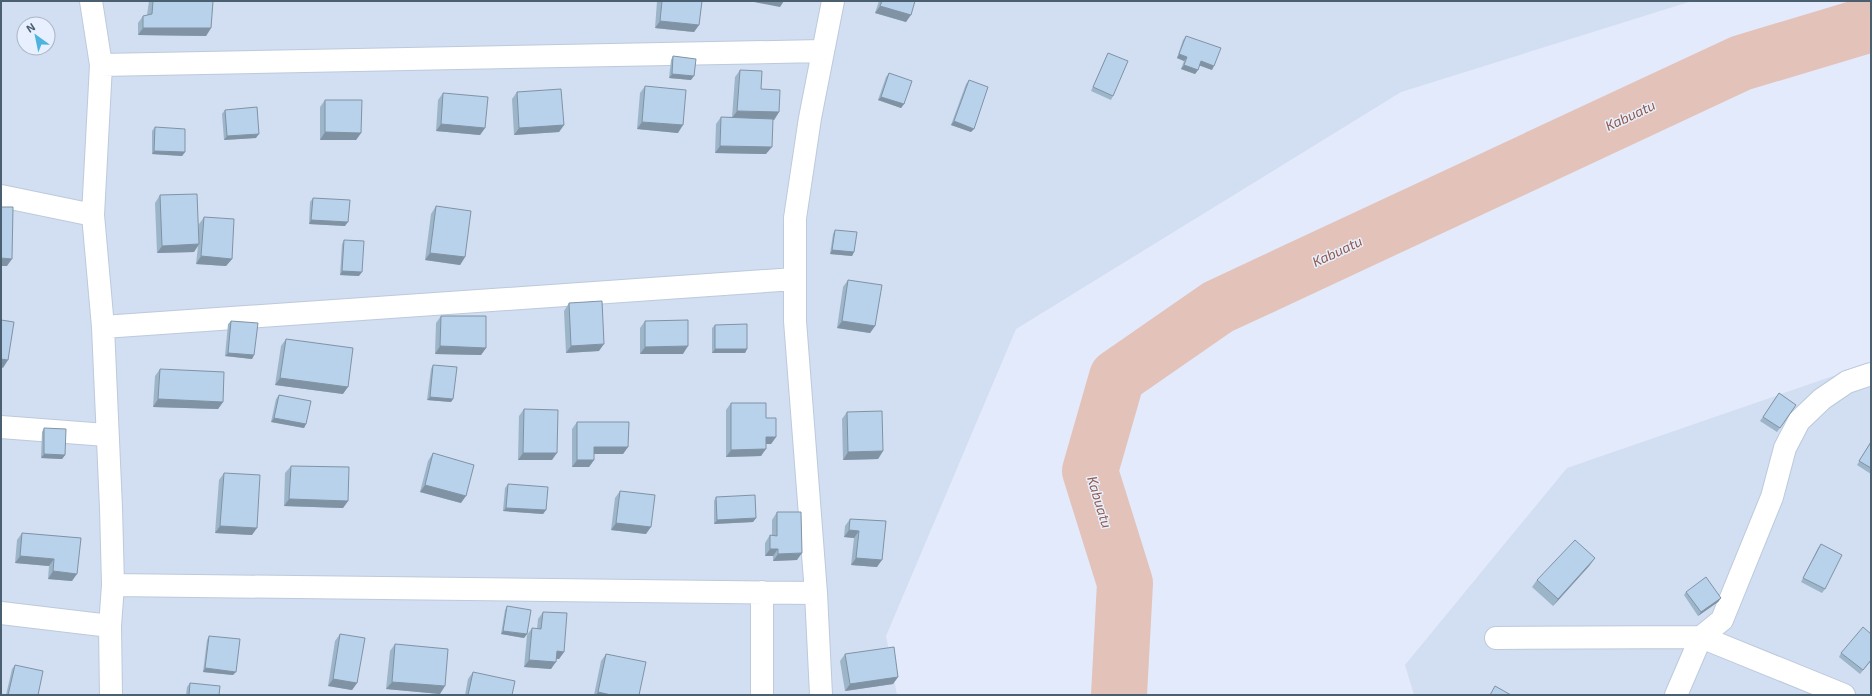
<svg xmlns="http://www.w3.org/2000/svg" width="1872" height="696" viewBox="0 0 1872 696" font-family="'Exo 2',sans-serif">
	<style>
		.residential { fill: #d2def2; fill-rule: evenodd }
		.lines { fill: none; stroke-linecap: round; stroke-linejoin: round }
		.river { stroke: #e3c2b9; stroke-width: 56 }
		.minor-casing { stroke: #bccadb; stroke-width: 24 }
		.minor { stroke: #fff; stroke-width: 22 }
		.wall { fill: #9db5c9 }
		.shaded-wall { fill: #8093a4 }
		.building { fill: #b7d2ea; stroke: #8093a4 }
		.labels { text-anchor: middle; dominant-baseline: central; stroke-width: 3; stroke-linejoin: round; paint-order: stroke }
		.water-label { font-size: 14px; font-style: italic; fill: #915c4c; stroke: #e8effe }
	</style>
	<rect width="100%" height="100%" fill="#e3eafb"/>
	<path class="residential" d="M1 1H1692L1401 92 1016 329 886 636 897 695H1ZM24 24H48V48H24Z
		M1871 363V695H1414L1405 665 1567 468Z"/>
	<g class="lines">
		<path class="river" d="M1119 695 1125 583 1090 471 1117 377 1218 307 1741 63 1871 24"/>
		<g class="minor-casing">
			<path id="minor" d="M91 1 101 65 93 215 103 327 111 508 113 585 110 626 111 695
				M101 65 822 51
				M1 196 93 215
				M103 327 795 279
				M1 427 106 435
				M113 585 816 593
				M762 592V695
				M1 613 110 626
				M1496 638 1701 637 1844 695
				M821 695 816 593 795 321V218L810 118 833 1
				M1676 695 1701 637 1722 620 1772 497 1785 448 1799 421 1822 399 1847 382 1871 374"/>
		</g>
		<use href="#minor" class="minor"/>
	</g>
	<path class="wall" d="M149 1H213L211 28 206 36 138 35V23L143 16 147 15Z
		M657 1H702L699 25 694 32 655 28Z
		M879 1H915L906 22 875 13Z
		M1186 36 1212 70 1200 65 1198 70 1195 74 1181 69 1184 61 1177 58 1183 40Z
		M1108 53 1113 96 1111 100 1091 91 1106 57Z
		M673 56 691 80 669 78 671 60Z
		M740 70 761 89 779 112 774 120H773L766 154 715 153 716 124 721 117H732L735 77Z
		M889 73 904 104 901 108 878 100 886 77Z
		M969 80 971 132 951 125 966 84Z
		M645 86 678 133 637 129 640 93Z
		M517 92 564 125 559 132 514 135 512 99Z
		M443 93 485 128 480 135 436 131 438 100Z
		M325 100 361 133 356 140H320V107Z
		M225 110 256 138 224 140 222 114Z
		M155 127 185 152 182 156 152 154V131Z
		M160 195 199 233V224L204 217 232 259 226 266 196 264 198 246 194 252 157 253 155 203Z
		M313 198 345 226 309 224 310 202Z
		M436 206 465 257 460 265 425 260 431 214Z
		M835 230 854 252 852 256 830 254 833 234Z
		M344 240 359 276 340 275 342 244Z
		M848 280 875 326 870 333 837 328 843 287Z
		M569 303 599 351 566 353 564 311Z
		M441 316 486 348 481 355 435 354 436 323Z
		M231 321 254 355 252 359 225 356 228 324Z
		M645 321 683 354H640V328Z
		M715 325 747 349 745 353H712V328Z
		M286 339 343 394 275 385 281 346Z
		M433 365 453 399 451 402 427 400 431 369Z
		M160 369 223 402 218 409 153 407 155 376Z
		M1779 393 1796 405 1777 432 1760 421Z
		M279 395 306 424 304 428 271 422 276 399Z
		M731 403 766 418 776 437 771 444H766L761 456 726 457V410Z
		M524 409 552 460H518L519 416Z
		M847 412 883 451 878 459 843 460 842 419Z
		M577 422 628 447 623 454H594V460L589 467H572V429Z
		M44 428 65 455 62 459 41 458 42 432Z
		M1871 441V474L1857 465Z
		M433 453 461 503 420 492 428 461Z
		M291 466 348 501 343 508 284 506 285 473Z
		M224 473 252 535 215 533 219 480Z
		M508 484 546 510 543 514 503 511 505 488Z
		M620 491 646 534 611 530 615 498Z
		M716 497 756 518 753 522 714 524V501Z
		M777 512 797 560 773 561V556H765V543L770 535 772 536V520Z
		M850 519 886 521 877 567 851 565 854 538 844 537 845 526Z
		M22 533 81 538 72 581 48 579 49 566 15 563 17 540Z
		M1821 544 1825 589 1822 593 1801 582 1818 548Z
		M1590 565 1553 606 1532 587 1537 580Z
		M1686 592 1721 598 1718 602 1698 616 1684 595Z
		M507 606 527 634 524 638 501 634 505 610Z
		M543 612 564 652 559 659H556L551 669 524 667 527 635 532 628 537 629 538 619Z
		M340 634 357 683 352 690 328 686 335 641Z
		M209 636 233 675 203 672 207 640Z
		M395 644 440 694 386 689 390 651Z
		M1841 653 1871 661 1860 674 1839 657Z
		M606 654 639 695H594L601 661Z
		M845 654 898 677 893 684 845 691 840 661Z
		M15 665 38 695H6L12 669Z
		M473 672 512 695H465L468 679Z
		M190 683 219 695H186L187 687Z"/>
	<path class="shaded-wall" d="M749 1H784L780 7Z
		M880 6 911 15 906 22 875 13Z
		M660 21 699 25 694 32 655 28Z
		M143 28H211L206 36 138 35Z
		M1179 54 1187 57 1184 61 1177 58Z
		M1201 61 1214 66 1212 70 1198 65Z
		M1184 65 1198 70 1195 74 1181 69Z
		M672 74 694 76 691 80 669 78Z
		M881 97 904 104 901 108 878 100Z
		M737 111 779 112 774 120 732 118Z
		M954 121 974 129 971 132 951 125Z
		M642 122 683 125 678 133 637 129Z
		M441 124 485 128 480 135 436 131Z
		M564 125 559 132 514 135 519 128Z
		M325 132 361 133 356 140H320Z
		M259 134 256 138 224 140 227 136Z
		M720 146 772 147 766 154 715 153Z
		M154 151 185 152 182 156 152 154Z
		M311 220 348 222 345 226 309 224Z
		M199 244 194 252 157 253 162 246Z
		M832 250 854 252 852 256 830 254Z
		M430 253 465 257 460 265 425 260Z
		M201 256 232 259 226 266 196 264Z
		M1 258 12 259 7 266H1Z
		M342 271 362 272 359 276 340 275Z
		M842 321 875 326 870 333 837 328Z
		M604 344 599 351 566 353 571 346Z
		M440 346 486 348 481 355 435 354Z
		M688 346 683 354H640L645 347Z
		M715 349H747L745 353H712Z
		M228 353 254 355 252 359 225 356Z
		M1 359 8 360 3 368 1 367Z
		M280 378 348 387 343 394 275 385Z
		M430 397 453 399 451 402 427 400Z
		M158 399 223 402 218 409 153 407Z
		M274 418 306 424 304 428 271 422Z
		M766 437H776L771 444H761Z
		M594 447H628L623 454H589Z
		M766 449 761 456 726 457 731 450Z
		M883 451 878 459 843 460 848 452Z
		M523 453H557L552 460H518Z
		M44 454 65 455 62 459 41 458Z
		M577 460H594L589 467H572Z
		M425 485 466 496 461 503 420 492Z
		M289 499 348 501 343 508 284 506Z
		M506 508 546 510 543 514 503 511Z
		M756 518 753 522 714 524 717 520Z
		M616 523 651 527 646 534 611 530Z
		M220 526 257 528 252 535 215 533Z
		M849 530 859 531 854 538 844 537Z
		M770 549H778L773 556H765Z
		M802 553 797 560 773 561 778 554Z
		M20 556 54 559 49 566 15 563Z
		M856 558 882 560 877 567 851 565Z
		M1595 558 1590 565 1553 606 1558 599Z
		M53 571 77 574 72 581 48 579Z
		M1721 598 1718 602 1698 616 1701 612Z
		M503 631 527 634 524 638 501 634Z
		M557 651 564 652 559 659H552Z
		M529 660 556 662 551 669 524 667Z
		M205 668 236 672 233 675 203 672Z
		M898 677 893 684 845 691 850 684Z
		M333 679 357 683 352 690 328 686Z
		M392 682 445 686 440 694 386 689Z
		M598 692 611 695H596Z"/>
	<path class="building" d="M153 1H213L211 28H143V16L152 14Z
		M662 1H702L699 25 660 21Z
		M882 1H915L911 15 880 6Z
		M1186 36 1221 48 1214 66 1201 61 1198 70 1184 65 1187 57 1179 54Z
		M1108 53 1128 61 1113 96 1093 87Z
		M673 56 696 59 694 76 672 74Z
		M740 70 762 71 761 89 780 90 779 112 737 111Z
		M889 73 912 81 904 104 881 97Z
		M969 80 988 87 974 129 954 121Z
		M645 86 686 90 683 125 642 122Z
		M561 89 564 125 519 128 517 92Z
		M443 93 488 97 485 128 441 124Z
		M325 100H362L361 133 325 132Z
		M257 107 259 134 227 136 225 110Z
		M721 117 773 119 772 147 720 146Z
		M155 127 185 129V152L154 151Z
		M197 194 199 244 162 246 160 195Z
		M313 198 350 200 348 222 311 220Z
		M436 206 471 211 465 257 430 253Z
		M1 207H13L12 259 1 258Z
		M204 217 234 219 232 259 201 256Z
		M835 230 857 232 854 252 832 250Z
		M344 240 364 241 362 272 342 271Z
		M848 280 882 285 875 326 842 321Z
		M602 301 604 344 571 346 569 303Z
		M441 316H486V348L440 346Z
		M1 320 14 322 8 360 1 359Z
		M688 320V346L645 347V321Z
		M231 321 258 323 254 355 228 353Z
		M747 324V349H715V325Z
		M286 339 353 348 348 387 280 378Z
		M433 365 457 367 453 399 430 397Z
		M160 369 224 372 223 402 158 399Z
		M1779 393 1796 405 1780 428 1763 417Z
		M279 395 311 401 306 424 274 418Z
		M731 403H766V418H776V437H766V449L731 450Z
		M524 409 558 410 557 453H523Z
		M882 411 883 451 848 452 847 412Z
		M577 422H629L628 447H594V460H577Z
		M44 428 66 429 65 455 44 454Z
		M1871 442V468L1859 461Z
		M433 453 474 465 466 496 425 485Z
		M291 466 349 467 348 501 289 499Z
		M224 473 260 475 257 528 220 526Z
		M508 484 548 487 546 510 506 508Z
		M620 491 655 495 651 527 616 523Z
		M755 495 756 518 717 520 716 497Z
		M777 512H801L802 553 778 554V549H770V535L777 536Z
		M850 519 886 521 882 560 856 558 859 531 849 530Z
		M22 533 81 538 77 574 53 571 54 559 20 556Z
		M1575 540 1595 558 1558 599 1537 580Z
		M1821 544 1842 555 1825 589 1803 578Z
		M1706 577 1721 598 1701 612 1686 592Z
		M507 606 531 610 527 634 503 631Z
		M543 612 567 613 564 652 557 651 556 662 529 660 532 628 541 629Z
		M1863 627 1871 634V660L1863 670 1841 653Z
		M340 634 365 638 357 683 333 679Z
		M209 636 240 639 236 672 205 668Z
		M395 644 448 649 445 686 392 682Z
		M894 647 898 677 850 684 845 654Z
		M606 654 646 662 639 695H611L598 692Z
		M15 665 43 671 38 695H8Z
		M473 672 515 681 512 695H468Z
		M190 683 220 686 219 695H189Z
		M1495 686 1511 695H1490Z"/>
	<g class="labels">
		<g class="water-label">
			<text transform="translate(1630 115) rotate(-25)">Kabuatu</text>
			<text transform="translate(1337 251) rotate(-25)">Kabuatu</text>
			<text transform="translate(1100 502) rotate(73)">Kabuatu</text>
		</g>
	</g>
	<rect width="1872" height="696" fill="none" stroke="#4a6071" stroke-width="4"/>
	<g transform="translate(36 36) rotate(327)"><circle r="19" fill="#e8effe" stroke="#a9b6c6"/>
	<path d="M0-3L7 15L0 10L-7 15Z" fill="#4eb4df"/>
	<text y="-6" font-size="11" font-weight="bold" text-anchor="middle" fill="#4a6071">N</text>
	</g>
</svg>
